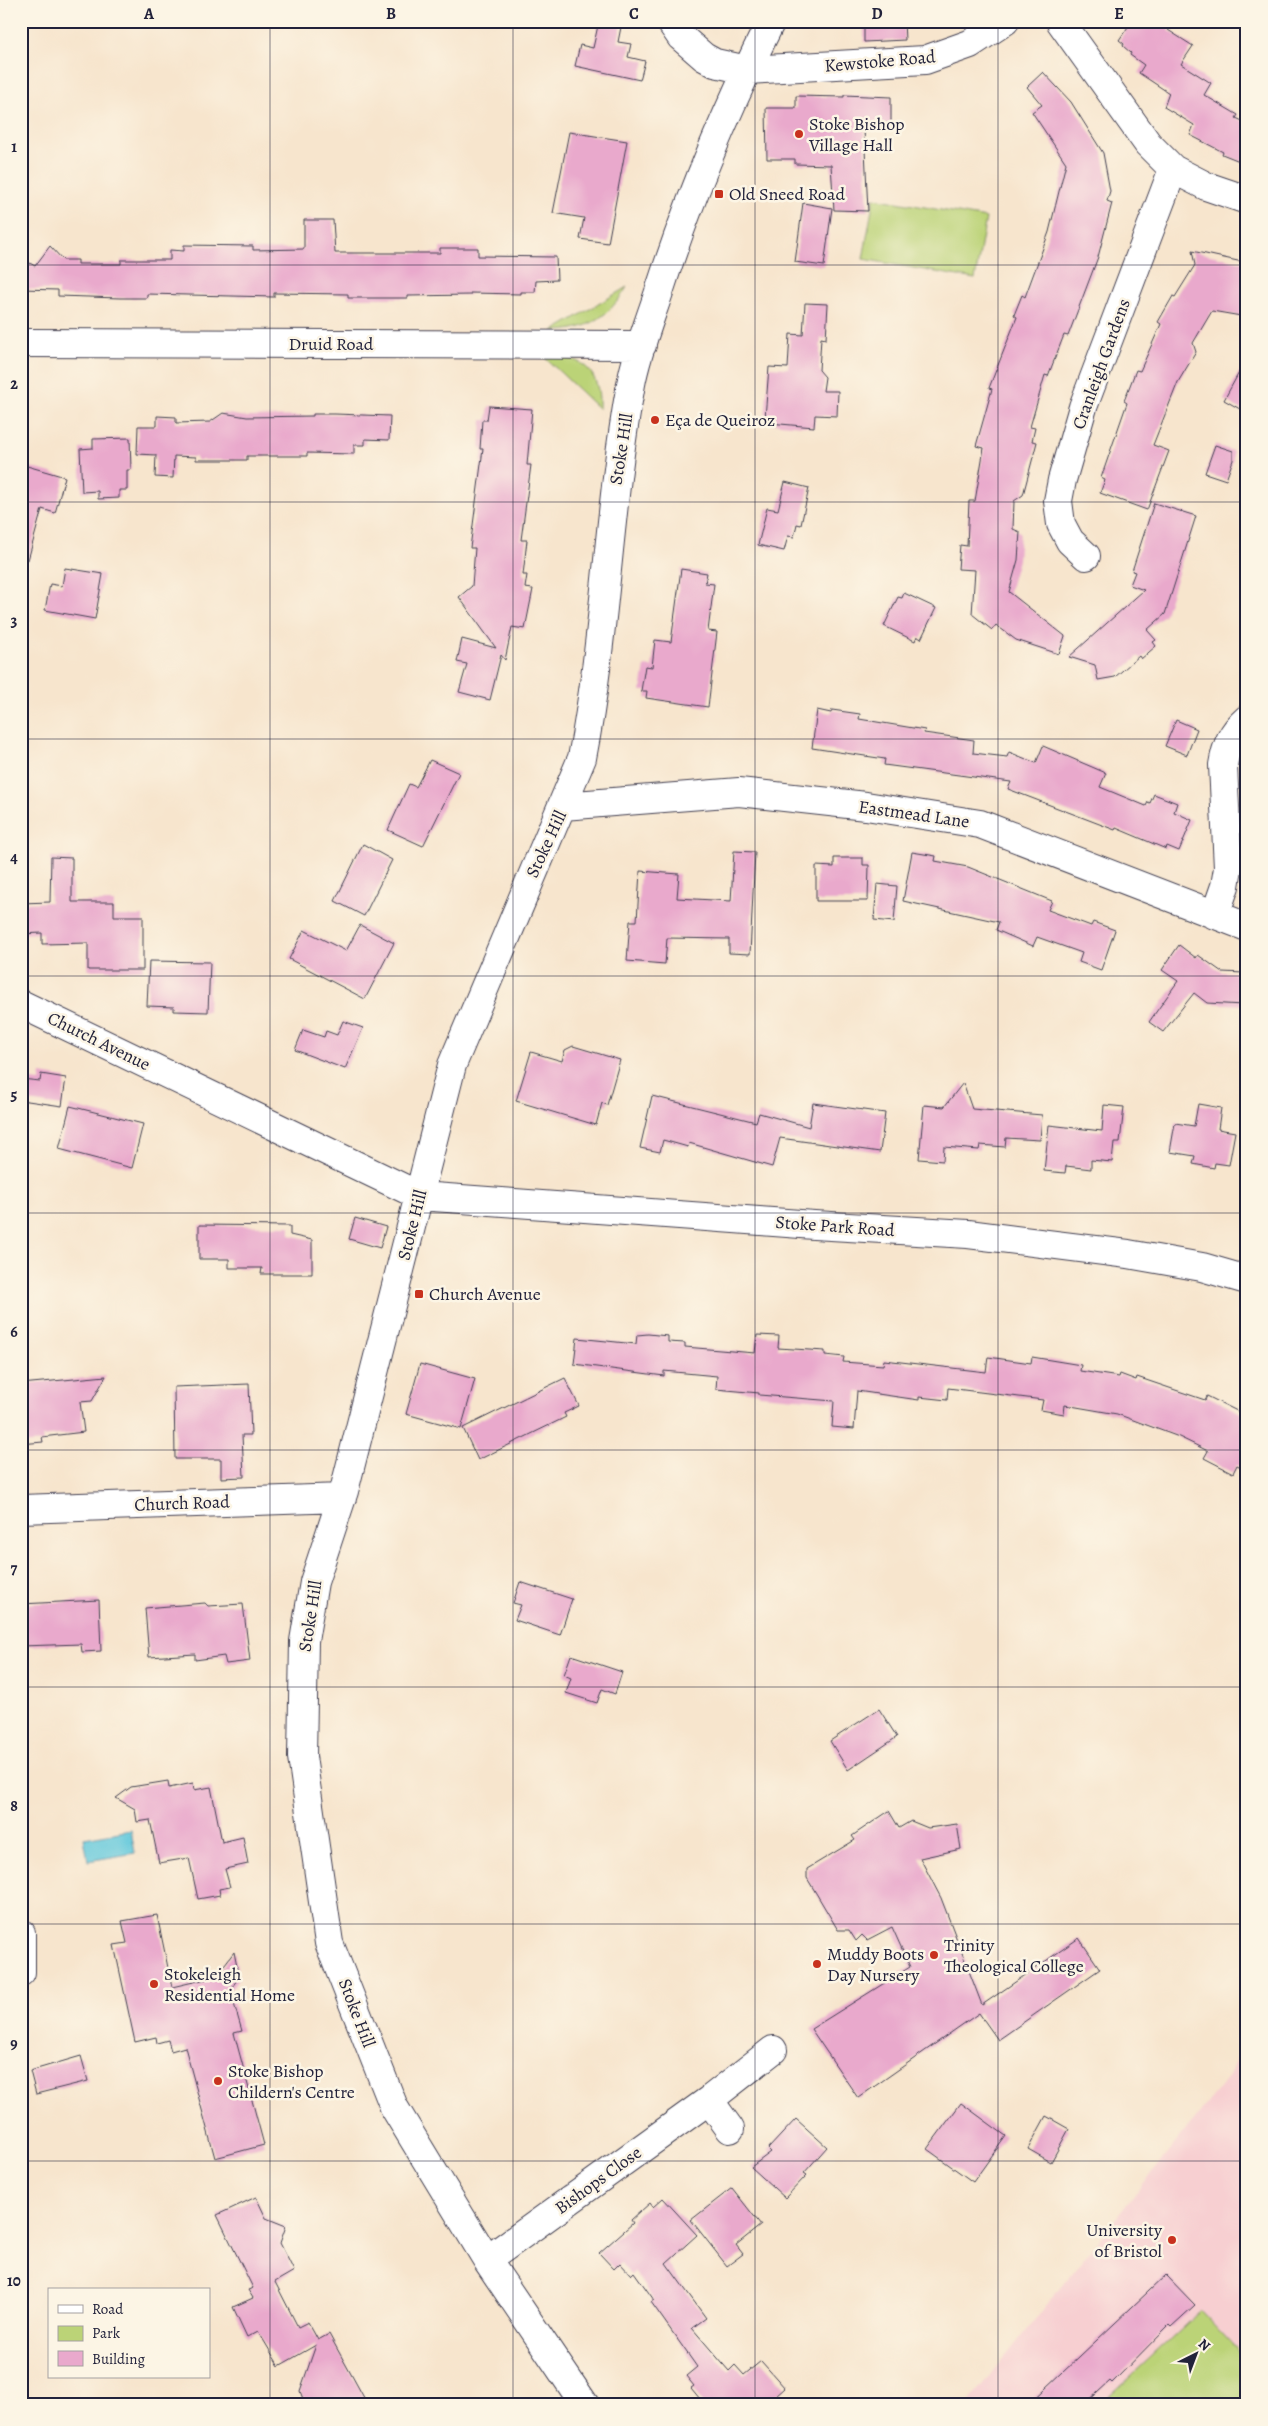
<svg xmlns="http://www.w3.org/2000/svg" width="1268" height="2426" viewBox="0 0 1268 2426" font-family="Alegreya,serif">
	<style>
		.built { fill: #f7cfd1 }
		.green { fill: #bbd377; stroke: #6e7a59 }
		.water { fill: #60c8dc; stroke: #41758c }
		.building { fill: #e9a9cc }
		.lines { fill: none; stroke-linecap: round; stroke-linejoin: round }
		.minor-casing { stroke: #423f51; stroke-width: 30 }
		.minor { stroke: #fff; stroke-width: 28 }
		.grid { fill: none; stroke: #22223b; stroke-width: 1; stroke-opacity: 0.55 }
		.poi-dot { fill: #c8321e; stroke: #fcf5e5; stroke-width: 2 }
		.labels { text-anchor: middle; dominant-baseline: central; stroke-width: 5; stroke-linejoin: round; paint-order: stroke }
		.street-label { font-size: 18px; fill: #22223b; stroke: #fcf5e5 }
		.poi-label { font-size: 18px; fill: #22223b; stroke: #fcf5e5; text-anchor: start }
		.neatline { fill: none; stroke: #22223b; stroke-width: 2 }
		.grid-label { font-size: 16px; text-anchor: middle; font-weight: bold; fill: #22223b }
	</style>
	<rect width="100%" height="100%" fill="#fcf5e5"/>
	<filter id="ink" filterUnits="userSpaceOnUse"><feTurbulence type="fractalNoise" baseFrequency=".02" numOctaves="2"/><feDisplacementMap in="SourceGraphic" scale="10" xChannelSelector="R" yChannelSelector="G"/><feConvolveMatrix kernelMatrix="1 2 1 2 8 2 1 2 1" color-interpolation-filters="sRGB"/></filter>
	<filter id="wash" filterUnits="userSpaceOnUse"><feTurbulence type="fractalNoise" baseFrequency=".0096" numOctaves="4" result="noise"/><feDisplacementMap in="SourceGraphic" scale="20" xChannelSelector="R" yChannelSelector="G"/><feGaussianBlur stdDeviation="1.12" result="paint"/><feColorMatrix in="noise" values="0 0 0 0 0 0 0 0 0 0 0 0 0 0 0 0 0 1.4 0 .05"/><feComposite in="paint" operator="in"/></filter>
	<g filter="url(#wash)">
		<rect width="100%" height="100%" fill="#f7e5cd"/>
		<path class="built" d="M1247 2031V2405H967L1229 2076Z"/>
		<path class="green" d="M874 198 986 218 975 279 863 259Z
			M627 287C609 317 587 331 553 331Z
			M542 355C580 355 601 368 599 409Z
			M1200 2311 1247 2361V2405H1100Z"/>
		<path class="water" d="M131 1830 135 1853 88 1861 84 1838Z"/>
		<g id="blocks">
			<path class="building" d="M599 21 621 27 618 42 631 44 628 57 645 61 640 80 575 66 580 45 593 48Z
				M864 21H904L905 40 864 42Z
				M1132 21H1173L1168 30 1193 46 1181 64 1211 83 1204 95 1238 115 1236 118 1247 123V164L1222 154 1223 152 1190 135 1194 125 1164 107 1169 93 1139 73 1144 65 1130 55 1131 53 1123 46 1124 44 1119 40Z
				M1043 72 1071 102 1103 153 1110 191 1107 201 1112 203 1098 257 1068 336 1064 335 1048 376 1045 375 1030 427 1035 428 1032 441 1037 442 1023 495 1014 501 1013 529 1020 532 1018 560 1009 592 1065 636 1059 654 1016 640 996 625 992 630 972 614 975 570 958 569 960 545 967 546 969 501H975L984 448 976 446 992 389 989 388 1017 317 1014 315 1022 295 1025 297 1049 232 1066 163 1032 112 1042 105 1027 87Z
				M844 95 891 97V130L864 129 868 211 834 210 831 165 795 164V159H767L766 108H796V96L844 97Z
				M569 132 627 141 608 243 580 239 584 218 553 213Z
				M803 203 832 208 824 266 795 262Z
				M304 220H333L335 253H440V248H478V256L556 257 557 280 536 281 535 292H521V294L470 293V295L408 296V298H348V294L274 293V297L147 294V298H120L58 296V290L21 289V258L35 266 50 246 63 260H78V264H121V260H170V250L184 251V245L253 246V250L304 249Z
				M1192 251 1247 263V317L1212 311 1193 343 1196 352 1178 382 1153 445 1169 451 1147 510 1100 493 1105 480 1101 478 1127 403 1124 401 1136 370 1140 371 1161 324 1158 322 1173 296 1175 297 1195 265Z
				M805 303 828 304 826 339 821 338 819 370 825 377 823 391H838L837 416 815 415 814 427 769 423 770 419 765 418 769 367 788 368 790 334 803 335Z
				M1247 358V413L1224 400Z
				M489 406 532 409 527 465H531L521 540H527L523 575H527L525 588 533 589 525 629 512 627 505 660 501 655 490 700 459 692 467 664 457 662 462 639 496 648 459 597 472 586 475 548H470L483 449H480L482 420H487Z
				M223 413 247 417 313 416V414H335L390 416 389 440 365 439V445H354V454L307 453V456H247V460H196V457L174 456 173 478 155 477 156 455 137 454 138 426H157V416L176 417V423L210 422Z
				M130 438 131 470H127V490H119V498L98 499V491L82 492 80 449 93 448V439Z
				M1215 445 1233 451V460L1226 480 1205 473Z
				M27 466 65 477 55 513 42 509 28 560 21 559V487Z
				M785 482 809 488 801 525 797 524 794 537 788 536 784 551 758 545 767 508 778 510Z
				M1154 503 1196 516 1165 614 1147 630 1156 640 1153 642 1156 646 1141 659 1139 656 1115 677 1098 680 1095 665 1069 657 1144 590 1130 585 1135 572 1132 571Z
				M65 568 103 574 95 619 45 610 50 584 62 586Z
				M681 569 707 573 705 583 714 584 708 631 717 632 708 707 646 698 647 691H641L645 666 652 667 655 640 671 642Z
				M904 593 936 608 921 639 917 636 915 641 884 626 898 597 902 598Z
				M817 710 831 713 832 710 860 714 859 719 925 730 924 733 974 740 973 753 1007 757 1009 752 1036 763 1043 746 1106 773 1100 787 1146 806 1148 802 1150 803 1154 794 1177 803 1174 812 1192 820 1179 851 1167 846 1166 849 1116 828 1115 830 1008 789 1011 782 884 765 885 759 812 748Z
				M1176 720 1197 729 1187 755 1165 746Z
				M430 760 459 773 423 846 388 830 409 784 416 787Z
				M363 844 392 860 364 916 335 901Z
				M734 851 755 852 750 954 729 953V939L667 938 665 964 627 961 630 921H637L640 871 679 874 677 898 731 901Z
				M912 852 936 856 935 861 968 867 1052 901 1048 910 1091 926 1093 922 1115 930 1101 970 1079 962 1082 953 1037 937 1033 946 996 930 999 922 903 901Z
				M51 857 72 858V902H114V916H143V970H88V943L42 944V933L21 934V903L50 902Z
				M834 858H863V865H869L868 901H816V866L834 867Z
				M877 884 897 886 894 922 874 920Z
				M360 925 394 943 365 999 289 959 304 930 346 951Z
				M1179 945 1196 958 1198 955 1222 972 1244 973 1243 1005 1207 1003 1194 993 1163 1032 1149 1022 1178 981 1162 970Z
				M149 961 210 962 208 1012 174 1011V1007L147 1006Z
				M343 1021 363 1028 345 1069 295 1050 303 1030 324 1037 326 1031 337 1035Z
				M573 1046 620 1060 607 1105 602 1103 596 1125 516 1101 531 1052 562 1061 565 1050Z
				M41 1074 66 1078 62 1106 21 1100V1079L40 1081Z
				M963 1083 972 1109 1042 1115 1040 1140 1006 1138 1005 1147 980 1145 979 1150 944 1147 943 1161 919 1159 924 1105 944 1107Z
				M652 1096 756 1122 759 1113 809 1127 813 1103 885 1113 880 1152 780 1138 772 1167 689 1143 688 1147 663 1140 660 1152 640 1148Z
				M1198 1104 1221 1108 1218 1129 1235 1132 1229 1165 1215 1163 1214 1168 1193 1164 1195 1156 1170 1152 1175 1123 1194 1126Z
				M1104 1105 1124 1107 1120 1142H1114L1112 1162 1091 1160V1169L1066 1166 1065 1173 1044 1171 1049 1125 1102 1131Z
				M70 1106 143 1124 132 1168 59 1149Z
				M355 1218 386 1227 380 1248 349 1239Z
				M199 1225 290 1226V1235L312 1240V1274H261L262 1268H229V1259H199Z
				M648 1334 668 1336V1342L685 1343V1347L755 1353 757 1335 779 1336 778 1348 825 1351V1355L844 1357 843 1362 883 1365 884 1360 986 1372 988 1357 1031 1363 1032 1357 1081 1365 1080 1371 1119 1377 1120 1374 1136 1380 1137 1377 1205 1400 1207 1396 1247 1416V1470L1237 1465 1233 1473 1204 1458 1208 1451 1179 1437 1117 1414 1065 1405 1064 1414 1041 1410 1043 1400 948 1388 947 1400 919 1397V1400L857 1391 854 1429 832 1427 834 1401 759 1395V1393L716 1389 717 1376 664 1371V1376L574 1364 577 1338 636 1344 637 1335Z
				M420 1364 475 1379 461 1429 406 1414Z
				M106 1376 92 1401 80 1402 84 1432 42 1437 43 1442 21 1444V1384Z
				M565 1378 579 1406 564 1413 566 1417 478 1460 463 1428Z
				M249 1384 251 1435H242L244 1477 221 1478V1459H175L174 1387Z
				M520 1582 572 1599 560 1635 515 1620 521 1605 513 1603Z
				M99 1600 101 1651 82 1652 81 1644 21 1646V1604Z
				M205 1603 208 1606 243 1604 250 1661 226 1664 224 1656 195 1660V1654L149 1657 145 1608Z
				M571 1655 622 1672 615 1694 602 1689 597 1703 566 1693 571 1678 564 1675Z
				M879 1709 897 1737 848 1770 830 1741Z
				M168 1781 169 1788 193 1783 194 1790 211 1787 222 1842 243 1837 248 1864 225 1869 230 1887 219 1889 220 1895 198 1899 189 1858 159 1863 150 1820 137 1822 135 1809 116 1798 131 1787Z
				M889 1811 899 1828 911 1821 928 1828 957 1824 961 1849 920 1858 941 1898 982 2005 1079 1938 1100 1969 998 2040 979 2013 858 2098 811 2029 910 1967 892 1927 867 1940 862 1935 856 1941 849 1930H838L807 1878V1869L855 1840 852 1836Z
				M157 1915 172 1987 215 1977 234 1952 239 1977 230 1990 242 2031 234 2033 264 2145 215 2158 185 2047 171 2051 168 2040 157 2043 156 2037 135 2042 114 1945 127 1943 122 1921Z
				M81 2056 88 2081 36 2094 30 2071Z
				M961 2103 1006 2136 973 2182 927 2149Z
				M1046 2116 1069 2129 1051 2162 1028 2149Z
				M796 2119 827 2147 804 2173 807 2175 785 2198 751 2167 771 2152 768 2149Z
				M732 2188 761 2225 736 2245 743 2254 727 2266 691 2220Z
				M256 2197 266 2218 286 2226 280 2243 294 2271 275 2282 298 2327 308 2322 318 2340 329 2334 368 2405H313L303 2399 300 2391 316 2345 279 2366 258 2331 247 2337 233 2307 253 2298 248 2290 253 2288 217 2215Z
				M663 2198 697 2235 666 2263 706 2318 692 2328 729 2371 735 2365 744 2375 761 2361 785 2388 766 2405H705L691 2388 694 2386 686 2376 697 2367 651 2302 654 2300 634 2272 631 2275 620 2263 614 2269 599 2253 633 2223 631 2220 650 2203 653 2207Z
				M1166 2275 1195 2305 1171 2327 1169 2325 1112 2383 1110 2381 1084 2405H1028Z"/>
		</g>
	</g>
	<g filter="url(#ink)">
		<use href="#blocks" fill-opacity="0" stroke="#423f51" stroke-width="1"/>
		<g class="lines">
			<g class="minor-casing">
				<path id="minor" d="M670 21 681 37 704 57 715 63 747 70 925 60 970 44 1005 21
					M1060 21 1148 144 1173 169 1206 186 1247 200
					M21 343 642 345
					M1086 556 1070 541 1061 524 1058 501 1062 480 1083 407 1173 169
					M563 806 739 792 866 806 980 824 1247 927
					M1215 915 1225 886 1228 868 1223 765C1226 746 1232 732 1247 719
					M21 1004 420 1196 814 1225 968 1234 1128 1254 1202 1267 1247 1280
					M21 1509 342 1498
					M21 1933V1972
					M709 2100 730 2129
					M487 2260 709 2100 773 2050
					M585 2405 487 2260 394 2107 329 1943 302 1757 304 1641 314 1582 344 1491 452 1065 582 758C606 634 608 508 631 384 637 352 649 322 659 292 689 199 727 109 771 21"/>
			</g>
			<use href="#minor" class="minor"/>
		</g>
	</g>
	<path class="grid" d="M270 21V2405M513 21V2405M755 21V2405M998 21V2405M21 265H1247M21 502H1247M21 739H1247M21 976H1247M21 1213H1247M21 1450H1247M21 1687H1247M21 1924H1247M21 2161H1247"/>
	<g class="poi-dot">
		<circle cx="799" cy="134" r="5"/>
		<rect x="714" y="189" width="10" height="10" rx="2.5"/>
		<circle cx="655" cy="420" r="5"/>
		<rect x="414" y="1289" width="10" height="10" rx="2.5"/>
		<circle cx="934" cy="1955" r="5"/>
		<circle cx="817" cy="1964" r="5"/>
		<circle cx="154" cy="1984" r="5"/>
		<circle cx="218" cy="2081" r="5"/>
		<circle cx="1172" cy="2240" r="5"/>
	</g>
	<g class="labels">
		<g class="street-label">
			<text transform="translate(880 61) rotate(-5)">Kewstoke Road</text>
			<text x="331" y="344">Druid Road</text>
			<text transform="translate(1101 364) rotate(-70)">Cranleigh Gardens</text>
			<text transform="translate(621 449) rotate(-81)">Stoke Hill</text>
			<text transform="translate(914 814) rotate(8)">Eastmead Lane</text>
			<text transform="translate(546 844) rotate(-65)">Stoke Hill</text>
			<text transform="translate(99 1041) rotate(26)">Church Avenue</text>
			<text transform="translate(412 1225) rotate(-76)">Stoke Hill</text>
			<text transform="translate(835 1226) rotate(4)">Stoke Park Road</text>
			<text transform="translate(182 1503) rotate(-2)">Church Road</text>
			<text transform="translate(310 1616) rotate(-81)">Stoke Hill</text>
			<text transform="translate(357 2013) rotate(69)">Stoke Hill</text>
			<text transform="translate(598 2180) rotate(-36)">Bishops Close</text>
		</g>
		<g class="poi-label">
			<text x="809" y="124">Stoke Bishop<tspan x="809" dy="21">Village Hall</tspan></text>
			<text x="729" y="194">Old Sneed Road</text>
			<text x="665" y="420">Eça de Queiroz</text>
			<text x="429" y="1294">Church Avenue</text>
			<text x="944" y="1945">Trinity<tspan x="944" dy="21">Theological College</tspan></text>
			<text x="827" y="1954">Muddy Boots<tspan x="827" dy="21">Day Nursery</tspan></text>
			<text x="164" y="1974">Stokeleigh<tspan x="164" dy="21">Residential Home</tspan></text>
			<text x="228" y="2071">Stoke Bishop<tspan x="228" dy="21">Childern's Centre</tspan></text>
			<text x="1162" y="2230" text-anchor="end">University<tspan x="1162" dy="21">of Bristol</tspan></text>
		</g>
	</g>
	<rect width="1268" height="2426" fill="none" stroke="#fcf5e5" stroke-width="55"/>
	<rect x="48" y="2288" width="162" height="90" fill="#fcf5e5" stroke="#a5a1a1"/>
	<rect x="58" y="2305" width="25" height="8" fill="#ffffff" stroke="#a5a1a1"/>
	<text x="92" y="2314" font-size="15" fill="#22223b">Road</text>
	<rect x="58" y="2326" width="25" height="15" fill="#bbd377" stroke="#a5a1a1"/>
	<text x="92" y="2338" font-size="15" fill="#22223b">Park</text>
	<rect x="58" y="2351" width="25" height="15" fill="#e9a9cc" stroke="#a5a1a1"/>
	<text x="92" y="2364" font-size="15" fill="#22223b">Building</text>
	<g transform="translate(1196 2354) rotate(42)" stroke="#fcf5e5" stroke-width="4" paint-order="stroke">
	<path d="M0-4L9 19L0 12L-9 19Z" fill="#22223b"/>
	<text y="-8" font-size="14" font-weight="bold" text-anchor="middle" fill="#22223b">N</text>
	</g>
	<rect x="28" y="28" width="1212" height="2370" class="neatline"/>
	<g class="grid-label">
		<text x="149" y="19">A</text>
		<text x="391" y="19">B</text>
		<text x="634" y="19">C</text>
		<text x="877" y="19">D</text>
		<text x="1119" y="19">E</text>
		<text x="14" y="152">1</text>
		<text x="14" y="389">2</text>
		<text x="14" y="626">3</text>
		<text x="14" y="863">4</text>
		<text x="14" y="1100">5</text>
		<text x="14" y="1337">6</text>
		<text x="14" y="1574">7</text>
		<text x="14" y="1811">8</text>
		<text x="14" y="2049">9</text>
		<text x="14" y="2286">10</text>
	</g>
</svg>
